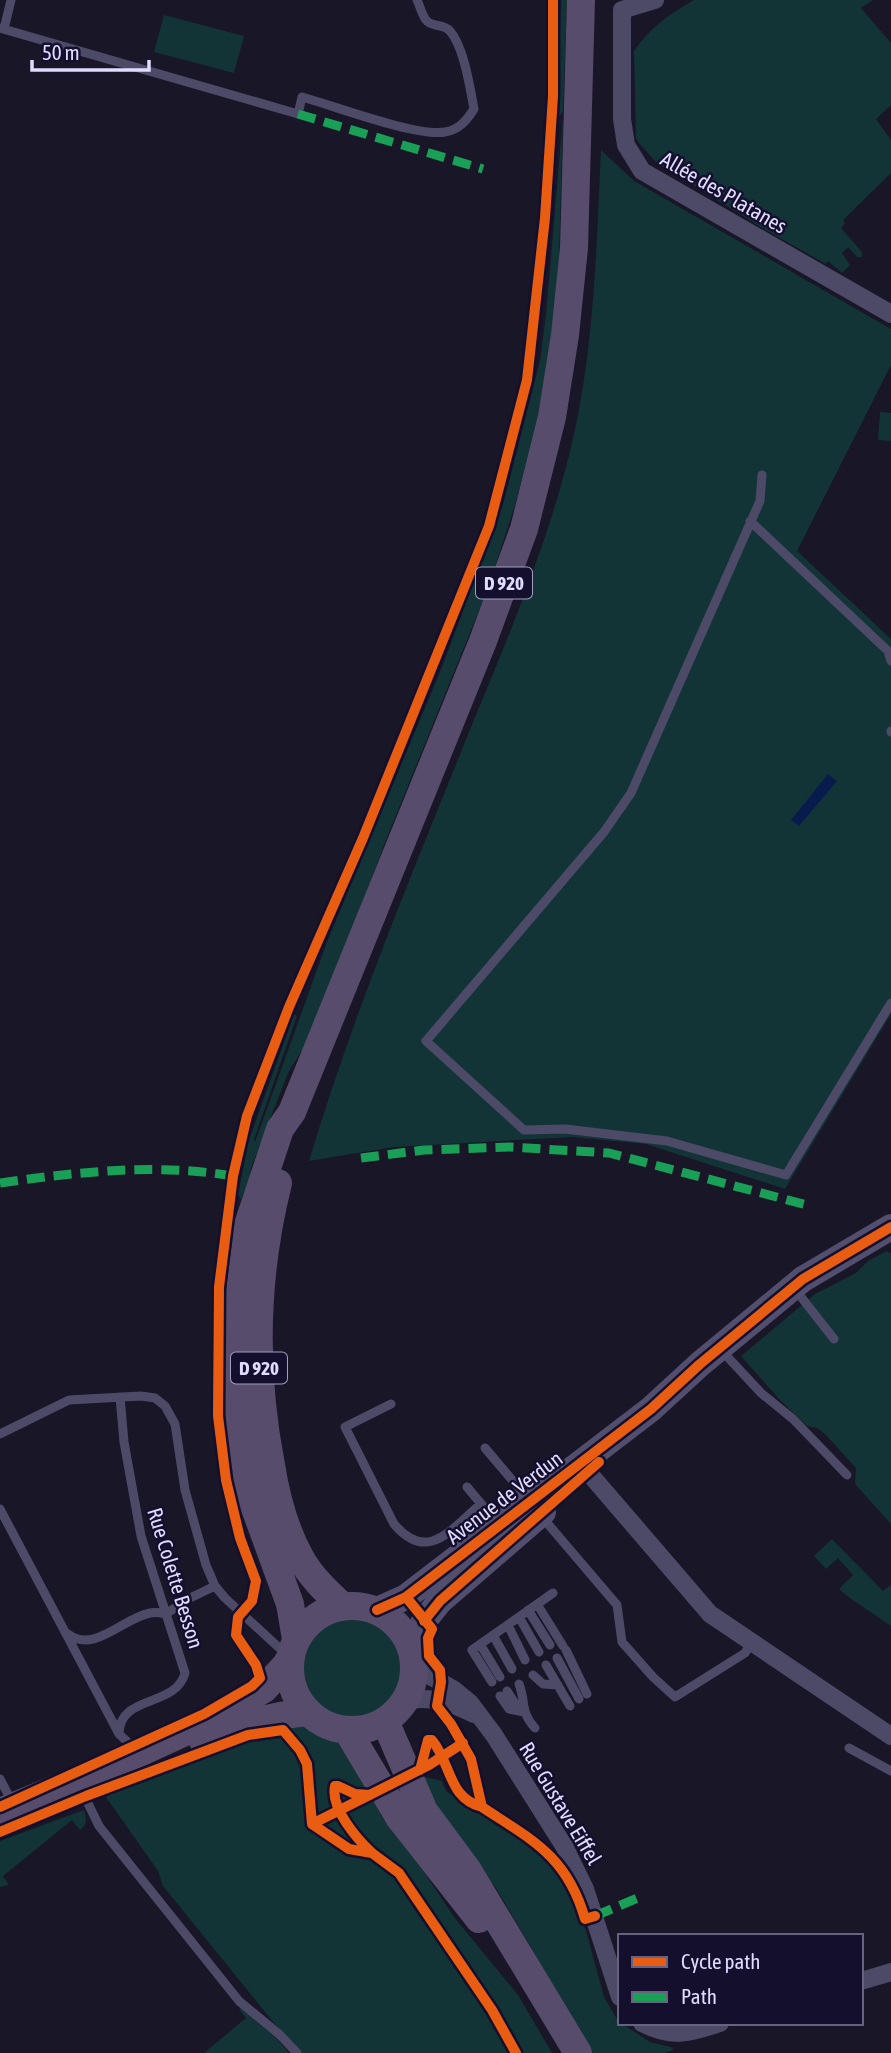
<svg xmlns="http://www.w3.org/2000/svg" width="891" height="2053" viewBox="0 0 891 2053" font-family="'Asap Condensed',sans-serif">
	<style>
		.green { fill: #123437 }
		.water { fill: #071c4d }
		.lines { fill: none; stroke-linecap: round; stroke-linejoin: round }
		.service { stroke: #4d4a68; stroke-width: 9 }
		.minor { stroke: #4d4a68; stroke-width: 18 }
		.secondary { stroke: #514e6e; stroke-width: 26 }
		.primary { stroke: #574c6c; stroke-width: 28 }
		.quiet { stroke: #1a9f57; stroke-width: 9; stroke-dasharray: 18 9; stroke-linecap: butt }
		.cycleway-casing { stroke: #150f2e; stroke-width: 15 }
		.cycleway { stroke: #e95d12; stroke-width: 10 }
		.labels { text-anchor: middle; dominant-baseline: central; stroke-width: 5; stroke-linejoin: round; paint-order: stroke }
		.shield { fill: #150f2e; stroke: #a49ec0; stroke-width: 2 }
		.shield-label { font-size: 19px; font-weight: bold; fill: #e1dcff }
		.street-label { font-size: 21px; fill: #e1dcff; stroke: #150f2e }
	</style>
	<rect width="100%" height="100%" fill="#191627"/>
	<path class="green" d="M561 0H567L563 111 557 120Z
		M694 0H873L861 8 891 43V105L876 119 891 140V173L843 220 845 223 841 228 862 252V257H857L848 247 842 253 850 265 842 273 828 261 826 264 764 229 656 162 639 143 636 138 634 51C649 28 671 13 694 0Z
		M164 15 244 36 234 73 154 52Z
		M563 116 559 258 550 359 535 433 514 508 488 588 388 835 313 1032 288 1073 251 1168 249 1193 244 1191 241 1200 238 1194 249 1140 294 1014 297 1016 254 1139 255 1142 327 942 440 672 503 505 540 361 546 315Z
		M601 150 634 181 891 329V365L797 551 891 639V1014L785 1189 646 1144 572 1137 394 1147 309 1161C353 1014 412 874 469 732 505 645 542 558 566 467 594 364 596 256 601 150Z
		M880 412 891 413V441L878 440Z
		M887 1251 891 1254V1524L855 1484 856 1468 825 1434 817 1428 807 1426 781 1401 741 1356 815 1294 856 1273 868 1261Z
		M832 1539 883 1591 891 1585V1626L847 1596 839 1589 853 1575 838 1558 826 1569 814 1556Z
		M303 1669a50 50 0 1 1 100 0a50 50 0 1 1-100 0Z
		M305 1726 337 1742 347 1750 382 1817 424 1872 454 1917 518 1995 552 2053H301L274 2023 163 1886 158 1871 106 1797 117 1789 266 1731Z
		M425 1777 442 1781 446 1791 466 1805 549 1858 573 1896 586 1931 604 1997 618 2021 650 2042 671 2047 674 2050 664 2053H593L562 2006 531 1947 496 1888 454 1834 421 1778Z
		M84 1810C86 1819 88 1824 80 1830L72 1820 3 1876 9 1885 0 1887V1841Z
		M241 2008 278 2040 289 2053H204L246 2018 239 2009Z"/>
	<path class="water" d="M828 774 837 781 799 826 791 820Z"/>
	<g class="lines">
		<path class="service" d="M0 28 298 114 302 97C335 106 416 137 445 132 459 130 467 120 474 109 470 88 464 47 450 31 443 23 432 28 426 20 422 15 420 6 417 0
			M4 29 11 0
			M762 475 760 501 631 793 604 832 426 1041 524 1130 565 1129 667 1141 786 1175 891 1003
			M750 521 888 651 891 661
			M891 731V732
			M794 1288 834 1339
			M722 1351 761 1393 793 1419 847 1475
			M391 1404 345 1427 394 1524C428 1564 451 1529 481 1504
			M0 1434 69 1400 141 1396 155 1398 165 1406 175 1424 185 1490 206 1565 215 1586 225 1598 289 1657
			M485 1448 529 1500
			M467 1487 498 1524
			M0 1509 119 1734 135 1749
			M542 1517 617 1605 622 1642 653 1677 675 1697 745 1653 752 1642
			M537 1604 563 1646
			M528 1610 550 1645
			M519 1617 539 1652
			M508 1625 525 1660
			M68 1634C94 1654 123 1618 150 1613 155 1612 161 1613 166 1614L188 1599 215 1586
			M493 1635 512 1669
			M480 1644 500 1677
			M566 1650 587 1694
			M557 1658 579 1699
			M546 1665 570 1706
			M533 1675 543 1684 558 1685
			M492 1682 472 1650 553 1593
			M519 1684C526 1702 520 1712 535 1728
			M507 1691 516 1705 524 1711
			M500 1696 509 1709 524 1712
			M119 1734C119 1694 176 1708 185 1673L141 1536 124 1442 120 1397
			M849 1748 891 1771
			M0 1779 12 1802
			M83 1793 99 1826 239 2001 280 2035 297 2053"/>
		<path class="minor" d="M655 0 622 10V119L626 145 642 171 891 314
			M588 1472 710 1614 891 1736
			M414 1667 453 1689 470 1703 494 1735 564 1846 585 1889 620 1997
			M405 1701C430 1695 452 1703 474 1714
			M861 1981 891 1972
			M642 2023C673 2039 688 2033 720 2023"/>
		<path class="secondary" d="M377 1610 406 1597 651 1409 700 1364 803 1279 891 1227
			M412 1649 424 1621 440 1601 543 1512"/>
		<path class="primary" d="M278 1183C255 1275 253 1372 271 1465 276 1497 284 1528 300 1557 310 1576 326 1591 342 1606
			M290 1668a62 62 0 1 1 124 0a62 62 0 1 1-124 0Z
			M296 1639 290 1604 248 1489 241 1443 236 1361 238 1308 248 1225 280 1129 292 1112 483 641 524 529 552 417 565 335 574 248 581 0
			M385 1721 424 1811 467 1869 578 2053
			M347 1730 399 1817 479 1919
			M203 1741C240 1726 268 1716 308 1712
			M0 1812 111 1766 200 1725 264 1689 286 1665 290 1658"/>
		<path class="quiet" d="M298 114 483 169
			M361 1158 424 1150 510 1147 609 1153 807 1205
			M0 1183C78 1172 155 1163 233 1176
			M595 1916 640 1897"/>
		<g class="cycleway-casing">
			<path id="cycleway" d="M406 1597 432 1629 428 1638 429 1656 440 1670 441 1682 437 1706 451 1724 471 1759 482 1807C532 1840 567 1856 585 1919L595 1916
				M377 1610 406 1597 651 1409 700 1364 803 1279 891 1227
				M424 1621 440 1601 599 1462
				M420 1770 428 1740H432C452 1765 448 1798 482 1807
				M370 1795 355 1794 338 1786H335C330 1808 357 1839 372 1853
				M0 1807 204 1714 252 1686 260 1678 256 1665 236 1635 238 1617 252 1601 256 1581 240 1538 226 1480 218 1416 219 1287 233 1176 247 1116 289 1007 363 838 489 526 527 380 545 218 553 96V0
				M312 1824 429 1765 463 1743
				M0 1832 86 1796 248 1735 283 1730 300 1750 307 1764 312 1824 349 1849 372 1853 399 1873 492 2010 516 2053"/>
		</g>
		<use href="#cycleway" class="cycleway"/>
	</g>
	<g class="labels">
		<g class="shield">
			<rect x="476" y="567.5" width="56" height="31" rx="5"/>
			<rect x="231" y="1352.5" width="56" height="31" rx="5"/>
		</g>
		<g class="shield-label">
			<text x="504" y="583">D 920</text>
			<text x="259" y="1368">D 920</text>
		</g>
		<g class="street-label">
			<text transform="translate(724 192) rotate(30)">Allée des Platanes</text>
			<text transform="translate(504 1497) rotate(-37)">Avenue de Verdun</text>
			<text transform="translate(176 1578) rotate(73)">Rue Colette Besson</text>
			<text transform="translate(561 1803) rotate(59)">Rue Gustave Eiffel</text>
		</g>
	</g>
	<rect x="618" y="1934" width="245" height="91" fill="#150f2e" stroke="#676182" stroke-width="2"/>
	<rect x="632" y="1957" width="35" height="10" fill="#e95d12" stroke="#676182" stroke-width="2"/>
	<text x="681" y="1969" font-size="21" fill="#e1dcff">Cycle path</text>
	<rect x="632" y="1992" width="35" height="10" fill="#1a9f57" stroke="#676182" stroke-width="2"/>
	<text x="681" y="2004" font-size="21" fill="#e1dcff">Path</text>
	<path d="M32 60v10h117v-10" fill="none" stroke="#e1dcff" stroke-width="3.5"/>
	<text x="42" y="60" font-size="21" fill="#e1dcff" stroke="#150f2e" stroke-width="5" paint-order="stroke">50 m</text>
</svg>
